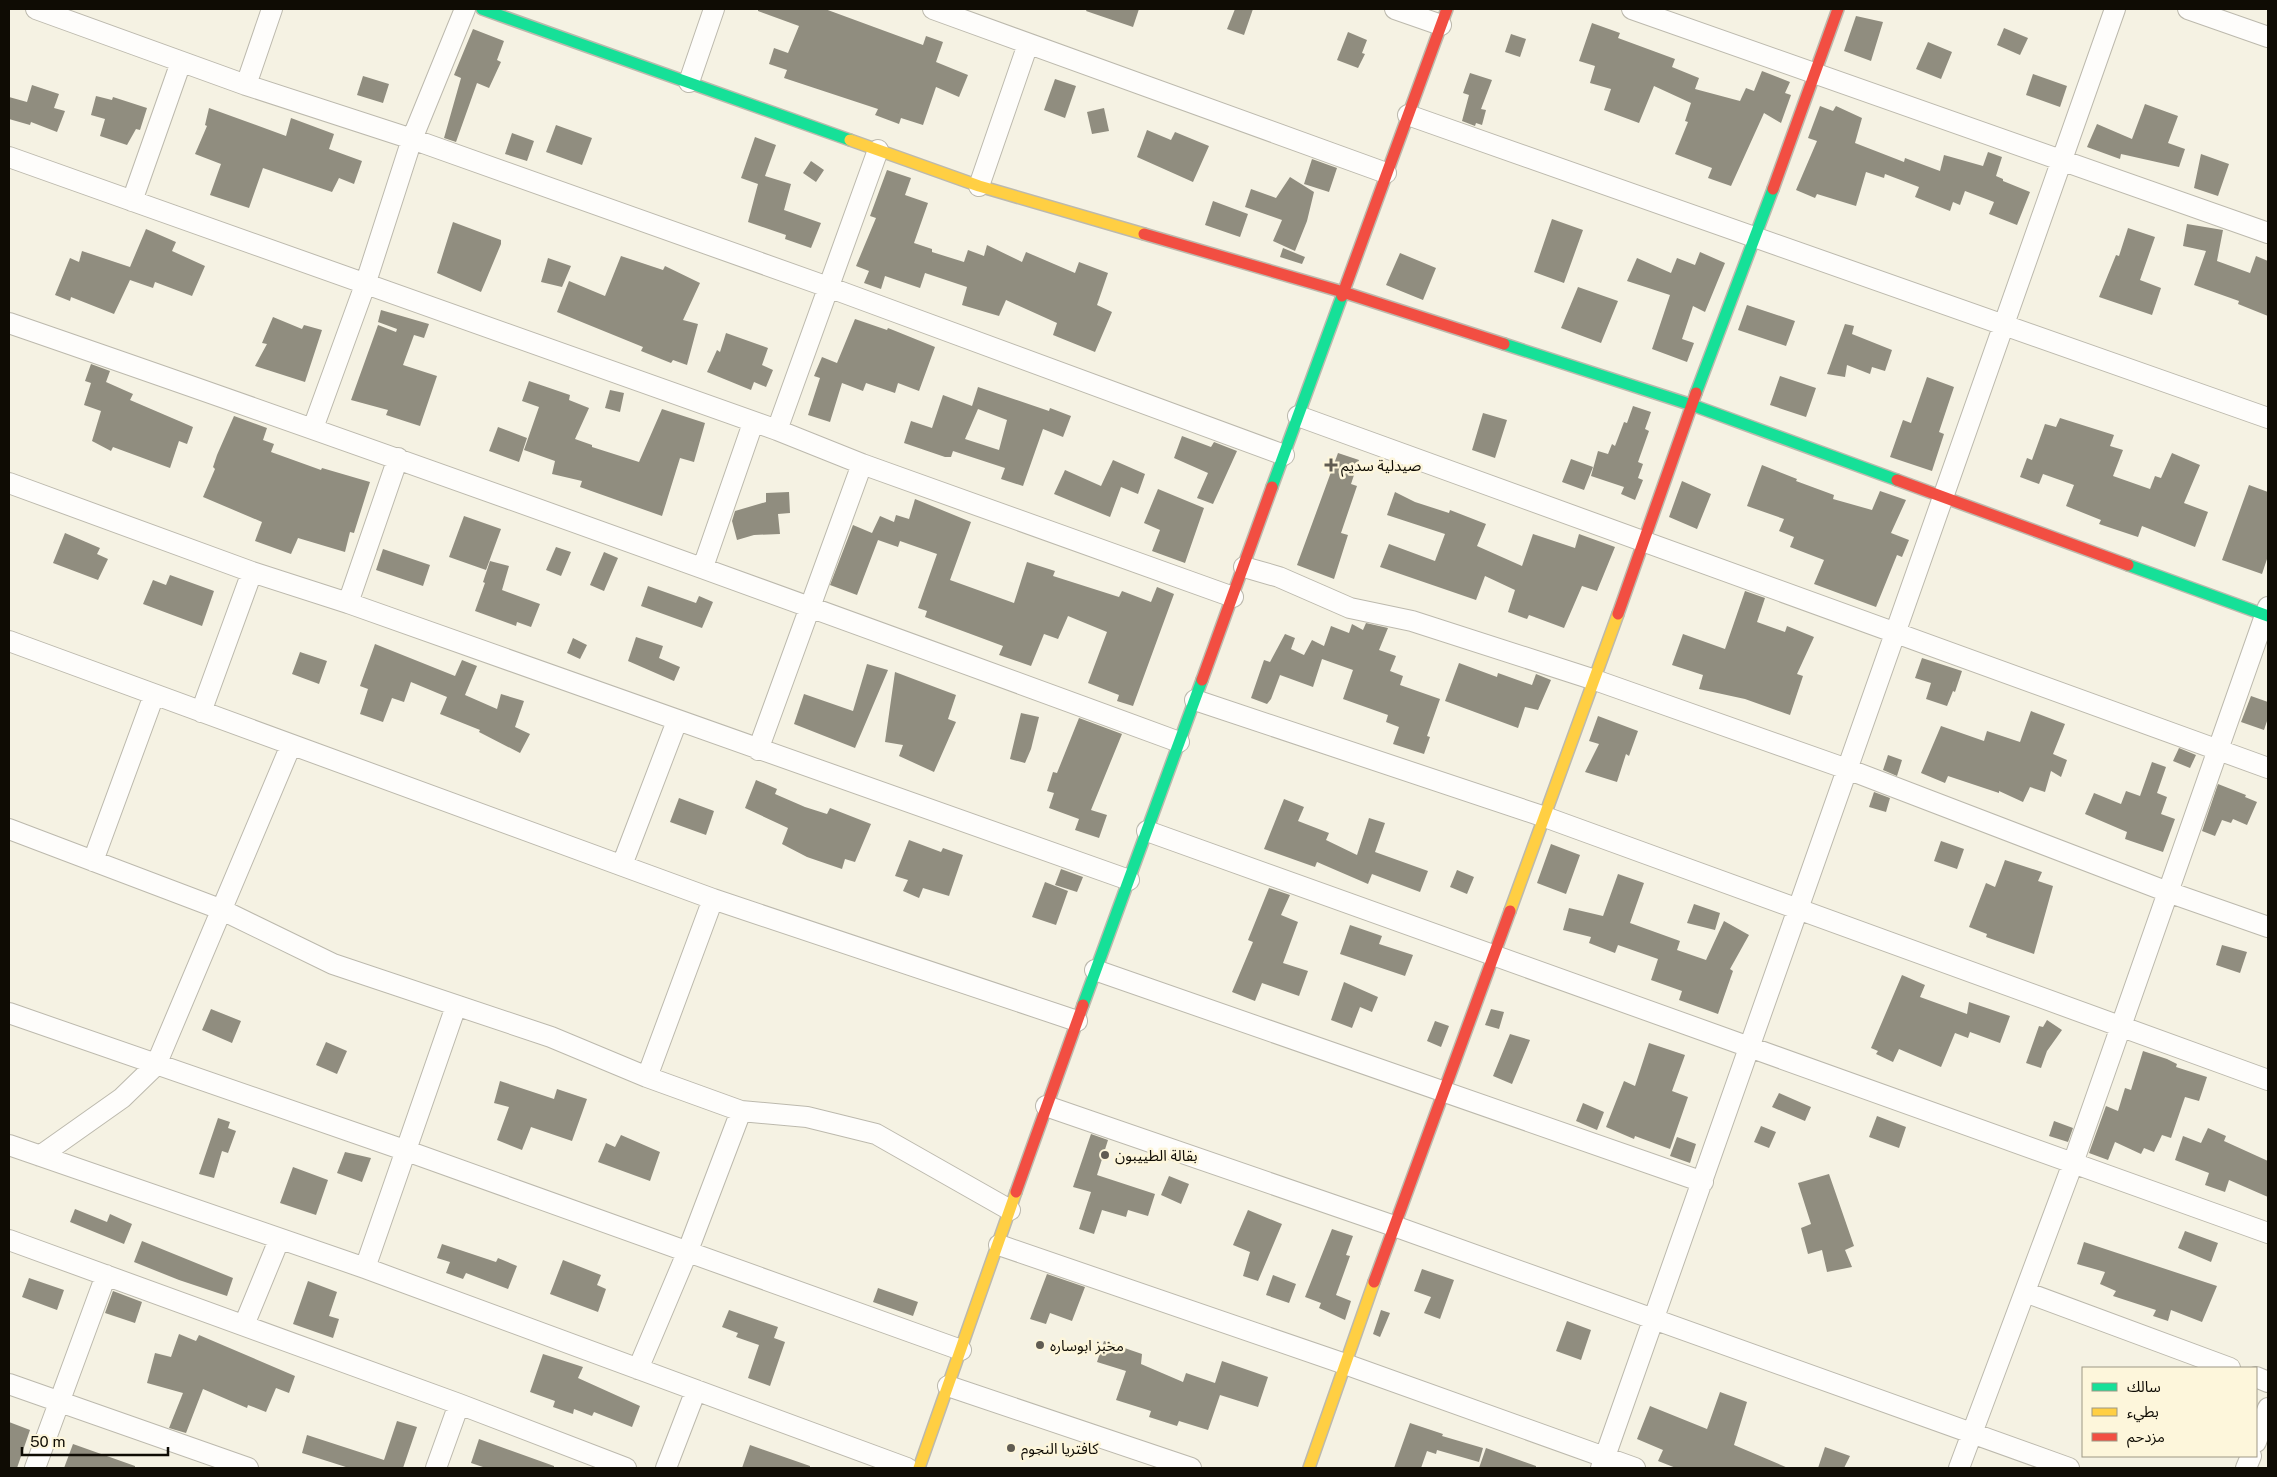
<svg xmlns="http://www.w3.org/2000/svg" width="2277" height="1477" viewBox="0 0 2277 1477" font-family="'Public Sans','Noto Sans Arabic',sans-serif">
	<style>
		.building { fill: #908d7f; fill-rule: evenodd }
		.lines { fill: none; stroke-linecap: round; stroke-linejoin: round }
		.street-casing { stroke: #bcb9ad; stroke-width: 22 }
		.fast-casing { stroke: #bcb9ad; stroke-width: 14 }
		.slow-casing { stroke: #bcb9ad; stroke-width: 14 }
		.jam-casing { stroke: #bcb9ad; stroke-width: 14 }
		.street { stroke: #fefdfb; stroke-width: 20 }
		.fast { stroke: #16e098; stroke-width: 11 }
		.slow { stroke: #ffcf43; stroke-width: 11 }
		.jam { stroke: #f24e42; stroke-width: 11 }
		.poi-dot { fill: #605c52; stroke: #fdf6db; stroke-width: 2 }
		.labels { text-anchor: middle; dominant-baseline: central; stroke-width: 5; stroke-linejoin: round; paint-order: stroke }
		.poi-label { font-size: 15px; fill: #0f0c04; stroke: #fdf6db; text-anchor: start }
	</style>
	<rect width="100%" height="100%" fill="#f5f2e3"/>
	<path class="building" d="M758 9H825L923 45 926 36 943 42 936 62 968 75 959 97 936 87 923 125 901 118 899 124 875 115 878 109 784 78 787 70 769 64 774 48 788 53 799 26 758 11Z
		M1087 9H1139L1133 27 1086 11Z
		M1235 9H1253L1244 35 1227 29Z
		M1856 16 1883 22 1871 61 1844 51Z
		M1592 23 1620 33 1618 38 1675 59 1672 67 1699 78 1695 89 1740 101 1746 88 1754 91 1762 71 1790 82 1785 93 1791 95 1781 123 1764 113 1731 186 1708 178 1712 168 1675 154 1688 122 1685 121 1691 103 1654 86 1639 123 1604 110 1611 89 1590 83 1595 66 1579 61Z
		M2004 28 2028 38 2020 55 1997 45Z
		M473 29 504 41 497 60 501 62 489 88 477 83 456 142 444 138 461 78 454 75Z
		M1348 32 1367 40 1362 53 1365 54 1358 68 1337 60Z
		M1511 34 1526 39 1520 57 1505 52Z
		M1928 42 1952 52 1941 79 1916 69Z
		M1470 73 1492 80 1481 109 1486 110 1482 125 1476 123 1475 126 1462 121 1469 95 1463 93Z
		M2033 74 2067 86 2060 107 2026 95Z
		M363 76 389 84 383 103 357 95Z
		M1055 79 1076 86 1065 118 1044 110Z
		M32 85 59 94 54 108 65 111 57 132 31 122 30 125 9 119V97L27 102Z
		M96 96 112 100 113 97 147 108 140 130 136 129 127 145 100 136 105 119 91 115Z
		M2145 104 2178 116 2168 143 2185 149 2179 167 2121 154 2120 159 2087 147 2097 124 2132 139Z
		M1820 106 1833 111 1836 106 1862 118 1855 143 1904 162 1905 158 1940 171 1944 155 1983 166 1988 152 2002 157 1996 176 2003 179V181L2030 192 2017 225 1989 214 1994 202 1965 191 1960 205 1953 202 1950 211 1915 197 1919 187 1885 174 1884 178 1866 172 1856 206 1817 194 1815 198 1796 190 1817 141 1808 138Z
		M209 108 286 136 291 118 334 134 329 149 362 161 354 184 339 178 332 192 263 168 249 208 210 195 221 164 195 154 207 126 205 125Z
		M1104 108 1109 131 1092 134 1087 112Z
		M556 125 592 138 582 165 546 152Z
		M1147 130 1171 140 1175 132 1209 146 1193 182 1137 157Z
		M512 133 534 141 527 161 505 154Z
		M755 137 776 145 765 176 791 184 784 210 821 223 811 248 785 239 786 235 748 222 758 184 741 178Z
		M2201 154 2229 164 2218 196 2194 188Z
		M1312 159 1337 168 1329 192 1304 184Z
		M811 161 824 170 816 182 803 173Z
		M887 170 911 178 905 195 928 203 914 243 932 249V252L964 262 968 250 984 256 987 245 1022 262 1026 252 1075 273 1079 262 1108 273 1097 305 1112 312 1095 352 1053 335 1057 323 1006 300 999 316 962 305 967 287 925 273 920 288 885 276 881 289 864 283 869 271 856 266 876 218 870 216Z
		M1290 177 1314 192 1307 221 1295 251 1273 241 1282 220 1245 207 1251 189 1276 198Z
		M1213 201 1248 214 1240 237 1205 225Z
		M1552 219 1583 230 1564 283 1534 272Z
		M453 222 501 240V244L481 292 437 273Z
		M2187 224 2223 230 2217 261 2250 273 2256 256 2268 261V316L2238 304 2239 301 2194 285 2206 251 2183 246Z
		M2128 228 2155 237 2140 280 2161 288 2152 315 2099 297 2116 255 2119 256Z
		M146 229 176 242 172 251 205 266 192 296 155 282 153 288 130 280 114 314 71 297 70 301 55 295 70 258 79 262 82 251 130 267Z
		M1283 248 1305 257 1302 264 1280 257Z
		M1700 252 1725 263 1705 312 1693 306 1682 339 1694 343 1687 362 1652 349 1670 295 1627 281 1637 258 1671 273 1677 258 1695 265Z
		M1400 253 1436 268 1423 300 1386 285Z
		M621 256 663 270 665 266 700 283 683 320 698 324 687 365 673 360 671 363 641 351 643 347 557 312 569 281 605 296Z
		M548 258 571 266 562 287 541 282Z
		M1578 287 1618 301 1601 343 1561 328Z
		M1747 305 1795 321 1786 346 1738 330Z
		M381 310 429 324 424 338 414 335 403 365 437 376 420 426 386 415 388 410 351 400 378 325 396 332 397 329 378 322Z
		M273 317 302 329 304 325 322 330 305 382 255 366 267 344 262 343Z
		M855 319 887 330 888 328 935 347 919 391 898 383 895 393 866 383 863 391 842 383 830 422 808 415 820 378 814 376 822 357 837 363Z
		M1845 324 1854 326 1852 334 1892 350 1885 371 1872 367 1870 374 1847 365 1845 377 1827 374Z
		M726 333 768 348 762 365 773 370 766 387 754 382 751 390 707 372 717 350 720 352Z
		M91 364 110 371 106 382 133 394 130 400 193 427 187 444 179 441 170 468 113 447 111 451 92 441 101 411 84 405 91 383 85 381Z
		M1780 376 1816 388 1806 417 1770 405Z
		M1927 377 1954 387 1939 432 1944 434 1932 471 1890 457 1903 420 1911 423Z
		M529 381 570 395 569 400 589 408 575 439 592 445V447L639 462 662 409 705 423 694 462 680 458 662 516 580 487 582 481 552 474 555 461 524 450 539 407 522 401Z
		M978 387 1049 411 1050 408 1071 416 1063 437 1043 429 1023 486 1001 479 1005 468 953 451 951 457H945L904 443 911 421 932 428 943 395 972 406ZM978 409 1007 420 999 450 965 439Z
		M610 390 624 393 620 412 605 408Z
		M1633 406 1651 412 1645 429 1649 431 1638 462 1643 464 1638 478 1643 480 1635 500 1621 494 1624 487 1591 476 1598 451 1608 454 1612 444 1615 446 1624 422 1627 423Z
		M1483 413 1507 420 1495 458 1472 450Z
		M234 416 267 428 263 440 274 444 271 452 321 470 322 468 370 482 354 533 350 532 345 552 298 538 291 554 255 541 262 522 203 497 215 469 213 467 217 455Z
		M2060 418 2114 435 2110 446 2123 450 2113 476 2150 489 2155 476 2161 478 2172 453 2200 465 2184 503 2208 512 2195 547 2142 526 2138 537 2099 524 2101 520 2066 506 2074 485 2043 474 2039 484 2020 477 2027 458 2032 460 2045 424 2056 427Z
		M498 427 527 438 519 462 489 451Z
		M1182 436 1211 447 1214 442 1237 451 1213 504 1197 498 1208 473 1174 458Z
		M1338 453 1359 460 1351 484 1357 486 1341 533 1348 535 1334 579 1297 565Z
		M1571 459 1593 467 1584 490 1562 482Z
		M1113 460 1145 474 1138 494 1121 487 1110 517 1054 494 1065 470 1101 486Z
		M1762 465 1797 479 1796 481 1834 495 1833 499 1872 510 1880 491 1906 500 1891 533 1909 540 1902 557 1897 555 1876 607 1814 584 1824 560 1790 547 1794 537 1779 531 1784 519 1747 506Z
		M1682 481 1711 494 1697 529 1669 517Z
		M2249 485 2268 492V556L2262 574 2222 560Z
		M1158 489 1204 508 1185 563 1152 551 1160 530 1144 523Z
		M789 492 790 513 778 514 780 534 754 535 737 540 732 521 735 511 766 502V493Z
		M1395 492 1415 502 1449 513 1450 510 1486 524 1477 546 1522 566 1533 534 1575 548 1579 534 1615 547 1597 591 1582 586 1564 628 1529 615 1527 619 1508 612 1515 590 1485 576 1476 600 1380 567 1389 544 1435 561 1445 534 1387 515Z
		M915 499 971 522 950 580 1014 603 1027 562 1055 571 1053 576 1119 597 1122 591 1151 602 1157 587 1174 594 1133 706 1117 701 1119 695 1088 683 1107 632 1068 616 1058 639 1044 634 1031 666 999 655 1003 646 925 617 927 611 918 608 937 554 900 541 898 547 878 540 857 595 830 585 853 525 872 533 880 516 894 522 896 515 909 519Z
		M464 516 501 529 486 570 449 557Z
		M65 533 100 548 97 554 108 559 98 580 53 563Z
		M556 547 571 552 561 576 546 570Z
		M383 549 430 565 423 586 376 570Z
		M604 552 618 558 604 591 590 585Z
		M490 561 509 566 502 590 540 604 531 627 517 622 516 626 475 611 485 583 483 582Z
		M170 575 214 591 202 626 143 604 153 580 166 585Z
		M648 586 696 603 699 596 713 602 702 628 641 606Z
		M1745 591 1765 598 1757 622 1785 632 1787 626 1814 637 1797 674 1803 676 1790 715 1745 699 1699 689 1703 675 1672 665 1683 634 1725 649Z
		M1366 623 1388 628 1379 650 1396 656 1390 671 1403 676 1400 685 1440 699 1427 736 1430 737 1424 754 1393 744 1399 727 1386 722 1388 715 1343 699 1353 670 1322 659 1313 687 1280 675 1271 699 1267 704 1251 698 1264 660 1270 662 1285 634 1295 638 1291 649 1304 655 1312 640 1324 646 1331 626 1349 633 1352 624 1363 630Z
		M636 637 663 646 659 658 680 667 674 681 628 661Z
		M573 638 587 645 580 659 567 653Z
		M375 644 455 676 462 660 477 666 465 695 497 709 501 694 524 701 515 727 530 734 520 753 479 732 480 730 440 714 447 697 411 682 404 702 392 698 383 722 360 714 368 689 360 686Z
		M300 652 327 661 319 684 292 674Z
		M1922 658 1962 671 1955 692 1953 691 1947 706 1926 699 1931 683 1915 678Z
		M1459 663 1497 677 1498 673 1532 685 1536 674 1551 680 1538 710 1525 707 1518 728 1445 701Z
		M867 664 888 670 855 748 794 724 804 694 853 711Z
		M895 672 956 695 948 719 956 722 934 772 899 756 903 745 885 742Z
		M2251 696 2268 702V718L2264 730 2241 722Z
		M2031 711 2065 724 2053 754 2067 760 2061 777 2051 771 2045 792 2030 787 2023 802 1999 791V793L1948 776 1945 783 1921 773 1941 726 1984 741 1987 731 2020 742Z
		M1021 713 1039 717 1031 749 1025 763 1010 759Z
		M1598 716 1638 731 1629 756 1626 754 1617 782 1585 772 1599 744 1589 741Z
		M1079 718 1122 734 1091 810 1107 815 1099 838 1075 830 1079 819 1049 808 1054 793 1047 791 1053 772 1057 773Z
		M2179 748 2196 755 2190 768 2173 761Z
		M1888 755 1902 760 1897 776 1883 770Z
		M2152 762 2166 767 2157 793 2167 797 2161 814 2175 819 2163 852 2125 839 2127 832 2085 814 2094 793 2121 804 2126 791 2140 796Z
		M756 780 777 789 775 794 805 807 827 814 830 808 871 824 855 862 845 859 842 869 807 857 782 844 788 828 745 808Z
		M2218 784 2246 795 2245 797 2257 802 2247 825 2233 819 2231 823 2222 820 2215 836 2202 831Z
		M1874 792 1890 798 1886 812 1869 807Z
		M679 798 714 811 706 835 670 822Z
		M1284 799 1304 807 1298 821 1329 833 1326 840 1357 855 1369 818 1385 823 1375 852 1428 871 1420 892 1372 874 1368 884 1317 862 1315 867 1264 849Z
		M909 840 941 852 943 848 963 855 949 896 923 888 919 898 903 891 908 880 895 876Z
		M1941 841 1964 849 1957 869 1934 861Z
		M1551 844 1580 855 1566 894 1537 883Z
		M2005 860 2042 872 2038 881 2053 886 2034 954 1986 937 1987 934 1969 927 1986 883 1995 887Z
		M1061 869 1083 877 1077 892 1055 885Z
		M1457 870 1474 877 1467 894 1450 887Z
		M1618 874 1644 883 1630 923 1680 941 1677 950 1706 960 1724 921 1749 935 1730 969 1733 971 1718 1014 1679 1000 1682 991 1651 980 1658 959 1618 945 1615 953 1589 943 1591 937 1563 930 1569 908 1603 916Z
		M1045 882 1068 891 1056 925 1032 917Z
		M1269 888 1290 895 1281 915 1298 922 1283 963 1308 971 1299 996 1262 983 1255 1001 1232 992 1253 942 1248 940Z
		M1694 904 1720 913 1715 930 1687 923Z
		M1350 925 1382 936 1379 944 1413 955 1405 976 1340 954Z
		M2222 945 2247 952 2240 973 2216 965Z
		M1902 975 1925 985 1920 997 1967 1014 1969 1002 2010 1016 2000 1043 1970 1032 1968 1038 1955 1033 1941 1067 1899 1049 1893 1062 1876 1054 1878 1051 1871 1048Z
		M1344 982 1378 997 1372 1012 1360 1007 1352 1028 1331 1020Z
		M211 1009 241 1021 232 1043 202 1030Z
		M1491 1009 1504 1012 1499 1029 1485 1025Z
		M2047 1020 2062 1030 2047 1051 2041 1068 2026 1063 2039 1026 2043 1027Z
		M1435 1021 1449 1026 1441 1047 1427 1041Z
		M1510 1034 1530 1040 1512 1084 1493 1076Z
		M326 1042 347 1051 337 1074 316 1065Z
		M1649 1043 1685 1055 1672 1091 1688 1097 1670 1149 1635 1136 1634 1139 1606 1127 1624 1081 1635 1086Z
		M2143 1051 2167 1059 2177 1064 2176 1067 2207 1077 2199 1101 2185 1097 2171 1138 2162 1135 2154 1152 2144 1148 2141 1154 2115 1142 2108 1160 2089 1153 2106 1106 2118 1111 2125 1088 2131 1090Z
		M500 1081 554 1099 557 1089 587 1099 572 1141 531 1127 522 1150 497 1140 509 1107 494 1103Z
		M1779 1093 1811 1107 1805 1121 1772 1107Z
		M1583 1103 1604 1112 1597 1130 1576 1121Z
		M1877 1116 1906 1127 1899 1148 1869 1137Z
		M218 1118 230 1122 228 1128 236 1131 228 1153 222 1151 214 1178 199 1174Z
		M2054 1121 2073 1128 2068 1142 2049 1136Z
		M1761 1126 1776 1132 1769 1148 1754 1142Z
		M2208 1128 2226 1136 2224 1141 2268 1161V1197L2229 1180 2225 1192 2205 1185 2209 1173 2175 1160 2183 1136 2201 1143Z
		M1091 1134 1108 1140 1097 1175 1155 1194 1148 1216 1128 1210 1126 1217 1102 1210 1094 1234 1079 1229 1091 1192 1073 1187Z
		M621 1135 660 1152 650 1181 598 1162 606 1143 615 1147Z
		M1677 1137 1696 1144 1690 1163 1670 1156Z
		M345 1152 371 1158 362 1182 337 1173Z
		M293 1167 328 1180 316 1215 280 1203Z
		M1829 1174 1854 1246 1845 1250 1852 1267 1827 1272 1822 1250 1808 1254 1801 1228 1811 1224 1798 1183Z
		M1169 1176 1189 1184 1181 1204 1161 1195Z
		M75 1209 107 1222 110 1214 132 1224 124 1244 70 1222Z
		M1248 1210 1282 1224 1258 1281 1243 1276 1250 1252 1233 1245Z
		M1332 1229 1353 1236 1346 1255 1350 1256 1336 1295 1351 1301 1345 1320 1319 1308 1321 1303 1305 1297Z
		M2185 1231 2218 1243 2211 1262 2178 1248Z
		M142 1241 233 1278 227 1296 179 1280 134 1262Z
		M2084 1242 2217 1286 2202 1322 2171 1310 2168 1321 2153 1316 2156 1310 2113 1296 2116 1291 2100 1284 2105 1272 2077 1264Z
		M442 1244 496 1262 498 1258 517 1266 508 1289 466 1273 463 1279 446 1273 450 1262 437 1258Z
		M563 1260 601 1275 597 1285 606 1289 598 1312 550 1294Z
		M1422 1269 1454 1280 1440 1319 1424 1313 1431 1297 1414 1291Z
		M1047 1274 1085 1287 1072 1321 1050 1313 1046 1324 1030 1319Z
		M1273 1275 1296 1284 1289 1303 1266 1295Z
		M29 1278 64 1290 57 1310 22 1297Z
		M308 1281 337 1292 329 1316 339 1319 333 1338 293 1324Z
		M878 1288 918 1302 913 1316 873 1302Z
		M113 1291 142 1302 135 1323 105 1313Z
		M729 1310 778 1327 774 1338 785 1342 770 1386 748 1378 759 1345 736 1337 738 1333 722 1327Z
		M1381 1310 1390 1313 1380 1337 1373 1334Z
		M1567 1321 1591 1330 1581 1360 1556 1351Z
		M179 1334 196 1341 199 1335 295 1376 289 1393 276 1388 266 1412 248 1405 247 1408 203 1389 186 1433 169 1428 183 1393 147 1383 155 1353 171 1357Z
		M1104 1341 1142 1354 1141 1364 1183 1382 1186 1373 1215 1383 1222 1361 1268 1377 1258 1407 1220 1395 1208 1430 1179 1421 1177 1426 1149 1417 1151 1411 1116 1400 1126 1371 1097 1362Z
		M543 1354 583 1367 578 1378 640 1406 632 1427 594 1412 592 1416 574 1409 573 1414 553 1407 555 1401 530 1392Z
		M1720 1392 1747 1402 1734 1445 1788 1468H1676L1658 1461 1663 1450 1637 1439 1650 1406 1707 1429Z
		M397 1421 417 1427 403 1468H349L302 1453 307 1435 384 1460Z
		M9 1422 30 1430 17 1468H9Z
		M1410 1423 1443 1434 1442 1436 1483 1448 1479 1462 1437 1450 1436 1454 1427 1451 1421 1468H1394Z
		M479 1439 554 1466V1468H486L471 1463Z
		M73 1444 135 1466V1468H64Z
		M750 1445 810 1466V1468H742Z
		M1825 1447 1850 1456 1844 1468H1818Z
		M1486 1448 1536 1466V1468H1479Z"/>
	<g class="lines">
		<g class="street-casing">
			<path id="street" d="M36 9 246 85 412 139 828 287 1284 455
				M933 9 1386 173
				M1395 9 1441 25
				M1632 9 2268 233
				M2188 9 2268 37
				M689 82 714 9
				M246 85 272 9
				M1408 115 2268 418
				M9 157 777 430 862 464 1233 597
				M979 186 1028 44
				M132 201 181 62
				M9 323C401 458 790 599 1179 742
				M1298 416 2268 768
				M313 428 365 285 412 139 465 9
				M777 430 878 150
				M9 483 252 572 348 603 1129 880
				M703 567 753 423
				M1244 567 1279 577 1350 608 1412 621 1595 680 1847 769 2168 892 2268 927
				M348 603 398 458
				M9 641 713 899 1077 1021
				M1195 700 1545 817 2268 1080
				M201 712 252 572
				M758 750 862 464
				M9 829 220 909 333 964 551 1037 647 1077 741 1111 807 1117 876 1134 1010 1210
				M1147 831 2268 1233
				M93 861 154 695
				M622 865 677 721
				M1095 970 1703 1182
				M9 1013 407 1151 961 1350
				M647 1077 713 899
				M1046 1106 1394 1226 2069 1468
				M9 1145 365 1268 907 1468
				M40 1156 122 1098 156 1065 291 745
				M9 1240 459 1404 626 1468
				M999 1245 1345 1364 1635 1468
				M365 1268 456 1006
				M2025 1292 2230 1368
				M244 1325 279 1240
				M638 1369 687 1253 741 1111
				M2256 1377 2268 1382
				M9 1384 248 1468
				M948 1386 1191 1468
				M2256 1442 2268 1408
				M35 1468 106 1275
				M436 1468 459 1404
				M666 1468 696 1390
				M1601 1468 2115 9
				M1959 1468 2073 1163 2268 607
				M2246 1468 2251 1456"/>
		</g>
		<g class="fast-casing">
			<path id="fast" d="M482 9 850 140
				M1504 344 1692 405 1897 480
				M1696 393 1773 189
				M1272 487 1342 296
				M2128 565 2268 616
				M1083 1005 1202 680"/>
		</g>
		<g class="slow-casing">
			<path id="slow" d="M850 140 979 186 1144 234
				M1510 911 1618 614
				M919 1468 1016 1192
				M1309 1468 1374 1282"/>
		</g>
		<g class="jam-casing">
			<path id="jam" d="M1773 189 1838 9
				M1144 234 1343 292 1504 344
				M1342 296 1447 9
				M1897 480 2128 565
				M1618 614 1696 393
				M1202 680 1272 487
				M1016 1192 1083 1005
				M1374 1282 1510 911"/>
		</g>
		<use href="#street" class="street"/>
		<use href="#fast" class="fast"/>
		<use href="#slow" class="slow"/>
		<use href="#jam" class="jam"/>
	</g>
	<g class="poi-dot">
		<path d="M1328.5 457.5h5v5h5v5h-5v5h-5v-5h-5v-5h5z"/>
		<circle cx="1105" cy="1155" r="5"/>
		<circle cx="1040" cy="1345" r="5"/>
		<circle cx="1011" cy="1448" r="5"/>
	</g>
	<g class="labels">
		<g class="poi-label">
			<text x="1341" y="465">صيدلية سديم</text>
			<text x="1115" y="1155">بقالة الطييبون</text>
			<text x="1050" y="1345">مخبز ابوساره</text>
			<text x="1021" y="1448">كافتريا النجوم</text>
		</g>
	</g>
	<rect width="2277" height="1477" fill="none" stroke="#0f0c04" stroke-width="20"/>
	<rect x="2082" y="1367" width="175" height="90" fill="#fdf6db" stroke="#9e9885"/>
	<rect x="2092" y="1383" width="25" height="8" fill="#16e098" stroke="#9e9885"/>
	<text x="2127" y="1392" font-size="15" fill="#0f0c04">سالك</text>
	<rect x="2092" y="1408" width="25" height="8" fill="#ffcf43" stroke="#9e9885"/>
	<text x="2127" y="1417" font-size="15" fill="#0f0c04">بطيء</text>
	<rect x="2092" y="1433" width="25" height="8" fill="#f24e42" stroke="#9e9885"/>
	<text x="2127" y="1442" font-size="15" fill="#0f0c04">مزدحم</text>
	<path d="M22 1447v8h146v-8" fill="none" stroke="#0f0c04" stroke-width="2.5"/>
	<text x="30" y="1447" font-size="15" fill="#0f0c04" stroke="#fdf6db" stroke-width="4" paint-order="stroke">50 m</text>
</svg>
